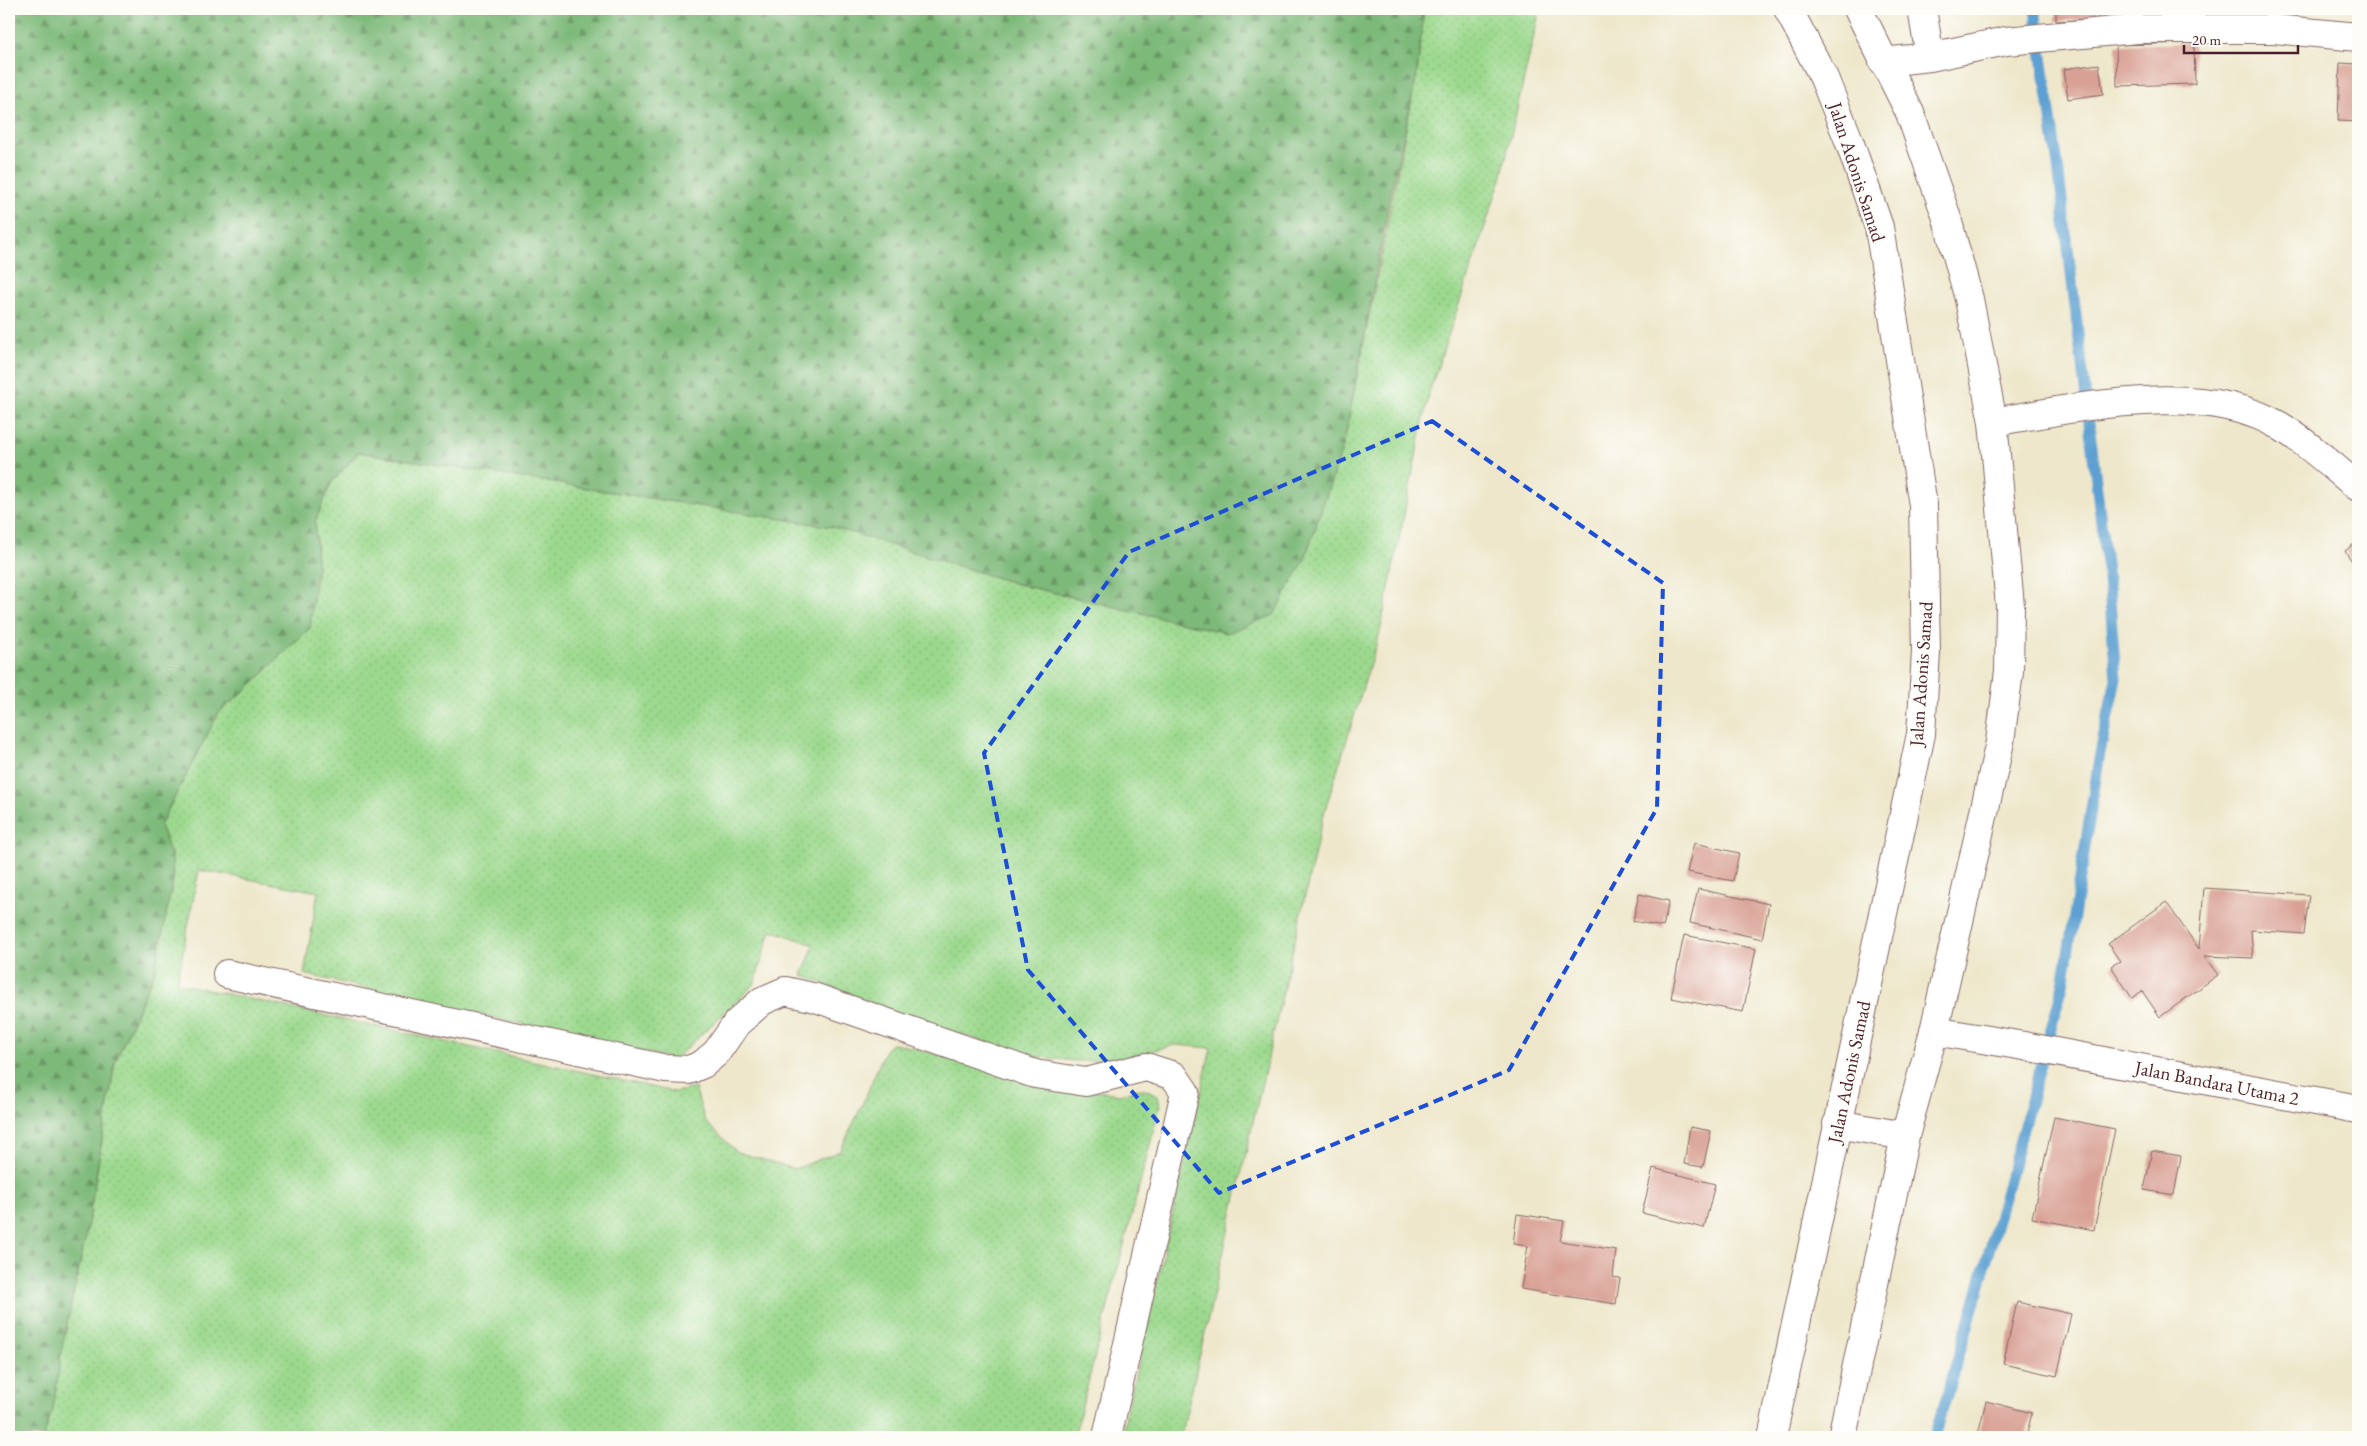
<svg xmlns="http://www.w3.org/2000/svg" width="2367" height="1446" viewBox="0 0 2367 1446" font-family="'EB Garamond',serif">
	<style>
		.grass { fill: url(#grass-dots); stroke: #737c5c }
		.forest { fill: url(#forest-firs); stroke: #646c52 }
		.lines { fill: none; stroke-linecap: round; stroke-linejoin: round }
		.stream { stroke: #5da0d1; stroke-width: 11 }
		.building { fill: #d9a195 }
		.minor-casing { stroke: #836563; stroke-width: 30 }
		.highway-casing { stroke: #836563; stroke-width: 30 }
		.minor { stroke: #fff; stroke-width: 28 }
		.highway { stroke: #fff; stroke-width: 28 }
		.marked { fill: none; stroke: #1d4ed8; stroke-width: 4; stroke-dasharray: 10 6; stroke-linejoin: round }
		.labels { text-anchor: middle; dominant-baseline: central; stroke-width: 5; stroke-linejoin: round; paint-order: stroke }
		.street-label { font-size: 19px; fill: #4a1f2b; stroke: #fdfcf7 }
	</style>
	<defs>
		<pattern id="grass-dots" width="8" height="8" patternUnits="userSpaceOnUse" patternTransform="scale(1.25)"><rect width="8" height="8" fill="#9cd98e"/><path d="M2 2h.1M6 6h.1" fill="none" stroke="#88ba7b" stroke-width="1.8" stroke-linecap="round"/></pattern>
		<pattern id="forest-firs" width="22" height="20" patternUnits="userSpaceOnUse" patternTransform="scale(1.25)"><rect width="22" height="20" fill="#7db979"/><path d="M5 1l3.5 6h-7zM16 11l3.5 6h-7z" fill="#689663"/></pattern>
	</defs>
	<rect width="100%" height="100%" fill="#fdfcf7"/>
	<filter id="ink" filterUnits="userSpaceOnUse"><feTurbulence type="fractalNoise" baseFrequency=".02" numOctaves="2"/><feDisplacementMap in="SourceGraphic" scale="10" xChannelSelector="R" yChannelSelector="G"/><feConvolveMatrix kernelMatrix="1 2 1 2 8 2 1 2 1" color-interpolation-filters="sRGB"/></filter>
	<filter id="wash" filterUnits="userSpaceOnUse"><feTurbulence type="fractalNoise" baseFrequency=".0096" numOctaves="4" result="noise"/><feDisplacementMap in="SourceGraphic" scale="20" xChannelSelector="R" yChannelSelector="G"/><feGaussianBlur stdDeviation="1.12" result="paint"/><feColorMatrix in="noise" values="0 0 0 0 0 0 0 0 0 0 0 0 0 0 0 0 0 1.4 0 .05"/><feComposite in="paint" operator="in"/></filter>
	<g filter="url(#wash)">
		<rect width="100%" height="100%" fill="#eee7cb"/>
		<path class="grass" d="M1424 9H1540L1501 179 1429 393 1380 632 1323 817 1181 1437H1121L1211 1048 1175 1045 1110 1061H1074L1024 1055 899 1014 802 975 814 945 771 930 754 985 675 1059 304 974 318 892 199 870 177 983 675 1092 695 1088 705 1121 737 1152 795 1169 840 1151 863 1103 885 1050 891 1044 903 1045 1039 1084 1121 1094 1138 1089 1150 1091 1158 1096 1160 1106 1074 1437H43L53 1409 62 1347 87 1230 115 1062 155 971 159 951 173 879 172 857 160 825 219 712 249 687 317 566 315 522 331 483 359 452 833 527 1017 584 1227 633 1304 561 1344 443 1417 73Z"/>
		<path class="forest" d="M9 9H1424L1417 73 1389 204 1344 443 1304 561 1274 615 1227 633 1017 584 833 527 358 452 331 483 315 522 317 566 310 628 249 687 219 712 160 825 172 857 173 879 159 951 155 971 115 1062 87 1230 62 1347 53 1409 43 1437H9Z"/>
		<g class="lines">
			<path class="stream" d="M1934 1437 1973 1309 2063 985 2100 753 2116 679 2109 588 2058 166 2035 9"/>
		</g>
		<g id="blocks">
			<path class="building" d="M2056 9H2098V19L2056 21Z
				M2194 43 2195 84 2117 86 2116 45Z
				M2340 63 2358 64V122L2338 121Z
				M2099 64 2103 94 2068 99 2064 69Z
				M2358 541V570L2345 551Z
				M1694 843 1739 853 1733 881 1687 872Z
				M2204 888 2309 895 2304 934 2251 930 2253 958 2204 956 2218 975 2160 1017 2142 991 2132 998 2111 966 2120 961 2108 944 2166 902 2199 949Z
				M1698 889 1769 904 1762 939 1690 923Z
				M1639 894 1669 901 1663 927 1633 921Z
				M1684 935 1756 949 1743 1012 1671 998Z
				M2054 1117 2115 1129 2094 1230 2032 1218Z
				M1690 1127 1711 1131 1703 1167 1684 1164Z
				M2152 1151 2181 1156 2174 1195 2144 1190Z
				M1653 1168 1715 1184 1704 1228 1642 1213Z
				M1517 1214 1564 1221 1560 1241 1616 1250 1613 1277 1620 1278 1616 1304 1521 1289 1528 1246 1513 1244Z
				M2017 1302 2071 1314 2057 1376 2003 1364Z
				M1986 1401 2032 1413 2026 1437H1989L1978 1434Z"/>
		</g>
	</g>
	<g filter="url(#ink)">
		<use href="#blocks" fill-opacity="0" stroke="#836563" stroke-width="1"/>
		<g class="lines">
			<g class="minor-casing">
				<path id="minor" d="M1930 57 2006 41 2138 29H2274L2358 37
					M1883 62 1930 57 1922 9
					M1993 422C2078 408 2201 379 2280 426 2308 443 2333 467 2358 487
					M227 974 666 1069 689 1070 703 1064 716 1053 737 1023 762 1001 785 991 816 998 1035 1074 1086 1082 1146 1067 1174 1076 1185 1092 1107 1437
					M1934 1031 2024 1046 2358 1109"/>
			</g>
			<g class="highway-casing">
				<path id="highway" d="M1837 1124 1905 1136
					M1772 1437 1921 734 1926 652 1923 505 1879 227 1848 138 1824 78 1788 9
					M1842 1437 1905 1136 1934 1031 2000 742 2009 671 2010 606 1993 422 1969 299 1946 215 1910 113 1858 9"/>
			</g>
			<use href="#minor" class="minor"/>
			<use href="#highway" class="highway"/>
		</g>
	</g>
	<path class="marked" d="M1432 421 1663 583 1657 808 1509 1070 1219 1193 1028 970 984 753 1129 552Z"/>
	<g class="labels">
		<g class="street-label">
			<text transform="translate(1857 172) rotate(72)">Jalan Adonis Samad</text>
			<text transform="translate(1921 674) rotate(-86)">Jalan Adonis Samad</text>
			<text transform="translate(1849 1072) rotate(-78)">Jalan Adonis Samad</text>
			<text transform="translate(2217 1083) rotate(11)">Jalan Bandara Utama 2</text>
		</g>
	</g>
	<rect width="2367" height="1446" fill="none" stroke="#fdfcf7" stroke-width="30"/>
	<path d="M2184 45v8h114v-8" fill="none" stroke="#4a1f2b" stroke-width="2.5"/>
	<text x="2192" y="45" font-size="15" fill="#4a1f2b" stroke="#fdfcf7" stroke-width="4" paint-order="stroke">20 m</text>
</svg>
